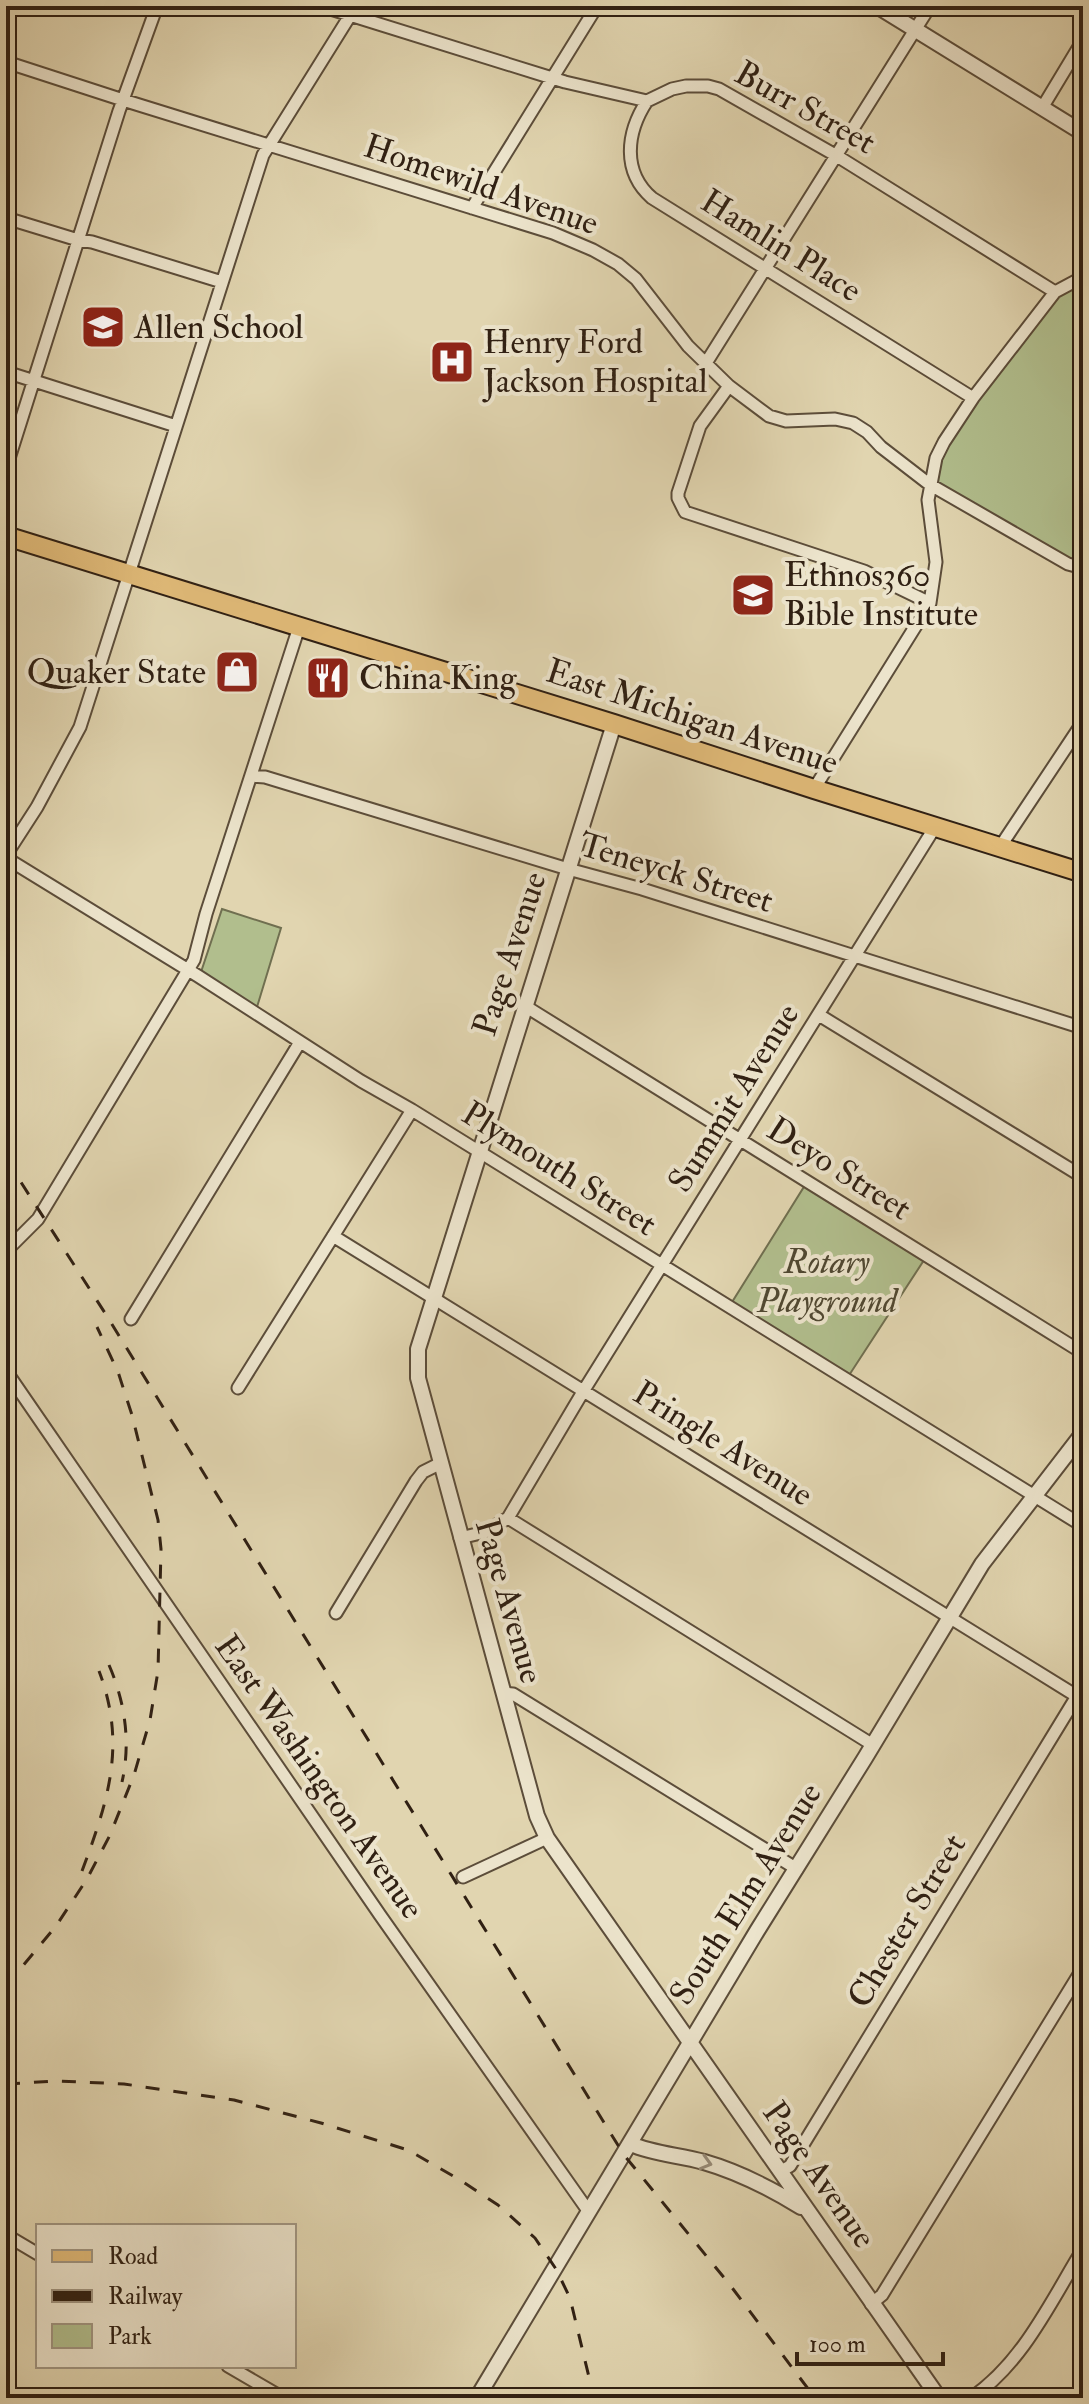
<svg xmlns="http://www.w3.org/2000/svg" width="1089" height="2404" viewBox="0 0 1089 2404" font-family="'IM FELL Double Pica',serif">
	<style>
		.green { fill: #b1be8d; stroke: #706f50; stroke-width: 2 }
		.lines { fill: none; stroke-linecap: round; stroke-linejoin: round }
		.minor-casing { stroke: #5c4d3a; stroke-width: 15 }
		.tertiary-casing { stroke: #5c4d3a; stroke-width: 18 }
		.primary-casing { stroke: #302013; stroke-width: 22 }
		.minor { stroke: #ece4cc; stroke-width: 11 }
		.tertiary { stroke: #ece4cc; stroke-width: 14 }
		.primary { stroke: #e0ba78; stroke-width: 18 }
		.rail { stroke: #302013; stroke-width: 3; stroke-dasharray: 14 14; stroke-linecap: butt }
		.oneway { stroke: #978c79 }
		.labels { text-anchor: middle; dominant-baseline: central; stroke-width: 8; stroke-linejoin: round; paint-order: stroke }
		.street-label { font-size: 34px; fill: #302013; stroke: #ece4cc }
		.poi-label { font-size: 34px; fill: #302013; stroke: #ece4cc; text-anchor: start }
		.park-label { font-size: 34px; font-style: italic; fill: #504832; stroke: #ece4cc }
	</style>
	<rect width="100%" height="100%" fill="#e1d5b0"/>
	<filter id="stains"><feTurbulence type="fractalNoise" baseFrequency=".0025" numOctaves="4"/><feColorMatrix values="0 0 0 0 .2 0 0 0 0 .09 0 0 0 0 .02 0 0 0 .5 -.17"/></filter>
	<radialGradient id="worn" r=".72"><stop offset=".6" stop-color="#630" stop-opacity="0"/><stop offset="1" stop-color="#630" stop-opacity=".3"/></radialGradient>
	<path class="green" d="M1083 277V566L1038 547 929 484 944 442 1055 292Z
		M222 909 281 928 257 1007 201 972Z
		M807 1182 926 1257 846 1380 729 1307Z"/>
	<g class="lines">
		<g class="minor-casing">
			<path id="minor" d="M321 6 565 82 647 101 672 89 686 86H708L719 89 837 156 1055 292
				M6 62 123 100 553 233 593 250 618 264 636 279 688 346 729 386 769 416 786 421 835 419 853 423 867 432 881 447 929 484 1068 564 1083 568
				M647 101C626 133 622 172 652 198L973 398
				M1042 108 1083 40
				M472 208 597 6
				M6 218 78 240 92 242 222 282
				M706 363 930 6
				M6 372 176 426
				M729 386 700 426 678 493V498L685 512 864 571 930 603
				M6 468 119 111 157 6
				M251 776 265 777 568 869 642 889 1083 1028
				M814 789 930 603 936 562 928 500 936 458 944 442 973 398 1055 292 1083 277
				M1000 847 1083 722
				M6 855 37 807 80 727 263 155 356 6
				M6 858 198 976 361 1081 412 1110 1083 1526
				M525 1006 1083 1353
				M819 1015 1083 1177
				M333 1236 1083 1700
				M6 1251 38 1219 194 960 206 914 299 627
				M131 1319 300 1042
				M6 1371 380 1915 589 2212
				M238 1388 412 1110
				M508 1518 873 1745
				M460 1538 485 1532 508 1518 584 1390 935 827
				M336 1613 416 1481 423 1472 441 1463
				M503 1693 513 1694 797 1869
				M463 1877 547 1838
				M781 2171 790 2166 1077 1696
				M6 2235 38 2254
				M871 2304 882 2295 1083 1968
				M228 2366 283 2398
				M971 2398C1023 2363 1051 2301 1083 2249"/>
		</g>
		<g class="tertiary-casing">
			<path id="tertiary" d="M877 6 1083 133
				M614 724 418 1349V1378L537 1816 547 1838 939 2398
				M631 2144C653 2154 680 2155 704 2162 739 2172 770 2188 801 2207
				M477 2398 757 1931 865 1758 982 1564 1083 1433"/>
		</g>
		<g class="primary-casing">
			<path id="primary" d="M6 536 614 724 814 789 1083 873"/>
		</g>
		<use href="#minor" class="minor"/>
		<use href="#tertiary" class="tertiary"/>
		<use href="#primary" class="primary"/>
		<path class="rail" d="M6 1159 105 1313 624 2155 730 2285 815 2398
			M109 1665C125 1702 131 1742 122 1782
			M82 1871C108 1801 127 1745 99 1671
			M6 1986 56 1926 87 1879 110 1835 134 1775 150 1720 158 1671 161 1549 158 1520 132 1415 118 1372 97 1327
			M6 2084 57 2081 124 2084 234 2100 321 2123 408 2150 460 2180 498 2205 535 2238 556 2269 570 2298 594 2398"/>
	</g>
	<defs><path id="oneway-chevron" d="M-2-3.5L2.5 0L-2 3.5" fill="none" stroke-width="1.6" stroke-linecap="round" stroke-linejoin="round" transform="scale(2)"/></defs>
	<use class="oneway" href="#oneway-chevron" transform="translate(706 2163) rotate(16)"/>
	<defs>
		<g id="school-square" transform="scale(2.3)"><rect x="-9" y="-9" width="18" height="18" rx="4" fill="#8f2418" stroke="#ece4cc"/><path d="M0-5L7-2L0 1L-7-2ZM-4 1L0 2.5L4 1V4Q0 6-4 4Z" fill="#fff"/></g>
		<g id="hospital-square" transform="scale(2.3)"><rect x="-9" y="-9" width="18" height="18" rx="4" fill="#8f2418" stroke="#ece4cc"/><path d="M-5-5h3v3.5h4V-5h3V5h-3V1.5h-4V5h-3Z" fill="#fff"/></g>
		<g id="shop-square" transform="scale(2.3)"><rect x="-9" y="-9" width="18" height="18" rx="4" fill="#8f2418" stroke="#ece4cc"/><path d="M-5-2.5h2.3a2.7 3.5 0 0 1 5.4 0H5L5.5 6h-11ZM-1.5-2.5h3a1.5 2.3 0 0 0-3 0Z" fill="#fff"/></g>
		<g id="restaurant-square" transform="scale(2.3)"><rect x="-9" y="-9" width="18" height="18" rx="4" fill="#8f2418" stroke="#ece4cc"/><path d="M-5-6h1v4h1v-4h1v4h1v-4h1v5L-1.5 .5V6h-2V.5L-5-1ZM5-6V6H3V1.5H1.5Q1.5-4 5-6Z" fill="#fff"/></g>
	</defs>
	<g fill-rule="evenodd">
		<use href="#school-square" x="103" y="327"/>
		<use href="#hospital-square" x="452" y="362"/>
		<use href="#school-square" x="753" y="595"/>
		<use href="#shop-square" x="237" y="672"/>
		<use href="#restaurant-square" x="328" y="678"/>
	</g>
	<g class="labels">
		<g class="street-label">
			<text transform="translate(805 108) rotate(29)">Burr Street</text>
			<text transform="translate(481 185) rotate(19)">Homewild Avenue</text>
			<text transform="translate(781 246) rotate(32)">Hamlin Place</text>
			<text transform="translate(692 717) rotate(18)">East Michigan Avenue</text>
			<text transform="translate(676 873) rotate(17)">Teneyck Street</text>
			<text transform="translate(510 954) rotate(-72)">Page Avenue</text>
			<text transform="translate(734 1098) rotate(-58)">Summit Avenue</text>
			<text transform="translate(559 1169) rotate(32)">Plymouth Street</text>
			<text transform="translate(839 1169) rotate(32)">Deyo Street</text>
			<text transform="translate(723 1444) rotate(32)">Pringle Avenue</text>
			<text transform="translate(509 1601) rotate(74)">Page Avenue</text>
			<text transform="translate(319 1777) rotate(55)">East Washington Avenue</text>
			<text transform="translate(746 1894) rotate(-58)">South Elm Avenue</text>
			<text transform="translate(907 1921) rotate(-59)">Chester Street</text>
			<text transform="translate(819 2175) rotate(55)">Page Avenue</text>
		</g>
		<g class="poi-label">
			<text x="134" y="327">Allen School</text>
			<text x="483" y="342">Henry Ford<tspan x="483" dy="39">Jackson Hospital</tspan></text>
			<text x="784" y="575">Ethnos360<tspan x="784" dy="39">Bible Institute</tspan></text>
			<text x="206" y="672" text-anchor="end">Quaker State</text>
			<text x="359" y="678">China King</text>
		</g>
		<g class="park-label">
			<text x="827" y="1262">Rotary<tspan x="827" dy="39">Playground</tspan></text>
		</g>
	</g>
	<rect width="1089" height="2404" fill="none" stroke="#e1d5b0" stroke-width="32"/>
	<rect x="8" y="8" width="1073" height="2388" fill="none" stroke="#302013" stroke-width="4"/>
	<rect x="16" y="16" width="1057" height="2372" fill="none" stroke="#302013" stroke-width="2"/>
	<rect x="36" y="2224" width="260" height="144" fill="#ece4cc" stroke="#a19682" stroke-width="2"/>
	<rect x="52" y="2250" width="40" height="12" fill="#e0ba78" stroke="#a19682" stroke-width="2"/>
	<text x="108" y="2264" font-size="24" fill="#302013">Road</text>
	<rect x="52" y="2290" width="40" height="12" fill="#302013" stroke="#a19682" stroke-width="2"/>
	<text x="108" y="2304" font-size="24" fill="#302013">Railway</text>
	<rect x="52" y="2324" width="40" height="24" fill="#b1be8d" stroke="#a19682" stroke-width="2"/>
	<text x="108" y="2344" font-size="24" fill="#302013">Park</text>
	<path d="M797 2352v12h146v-12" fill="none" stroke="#302013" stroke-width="4"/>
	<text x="809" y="2352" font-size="24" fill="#302013" stroke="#ece4cc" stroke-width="6" paint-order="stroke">100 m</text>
	<rect width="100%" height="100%" filter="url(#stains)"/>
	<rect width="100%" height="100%" fill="url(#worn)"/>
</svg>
